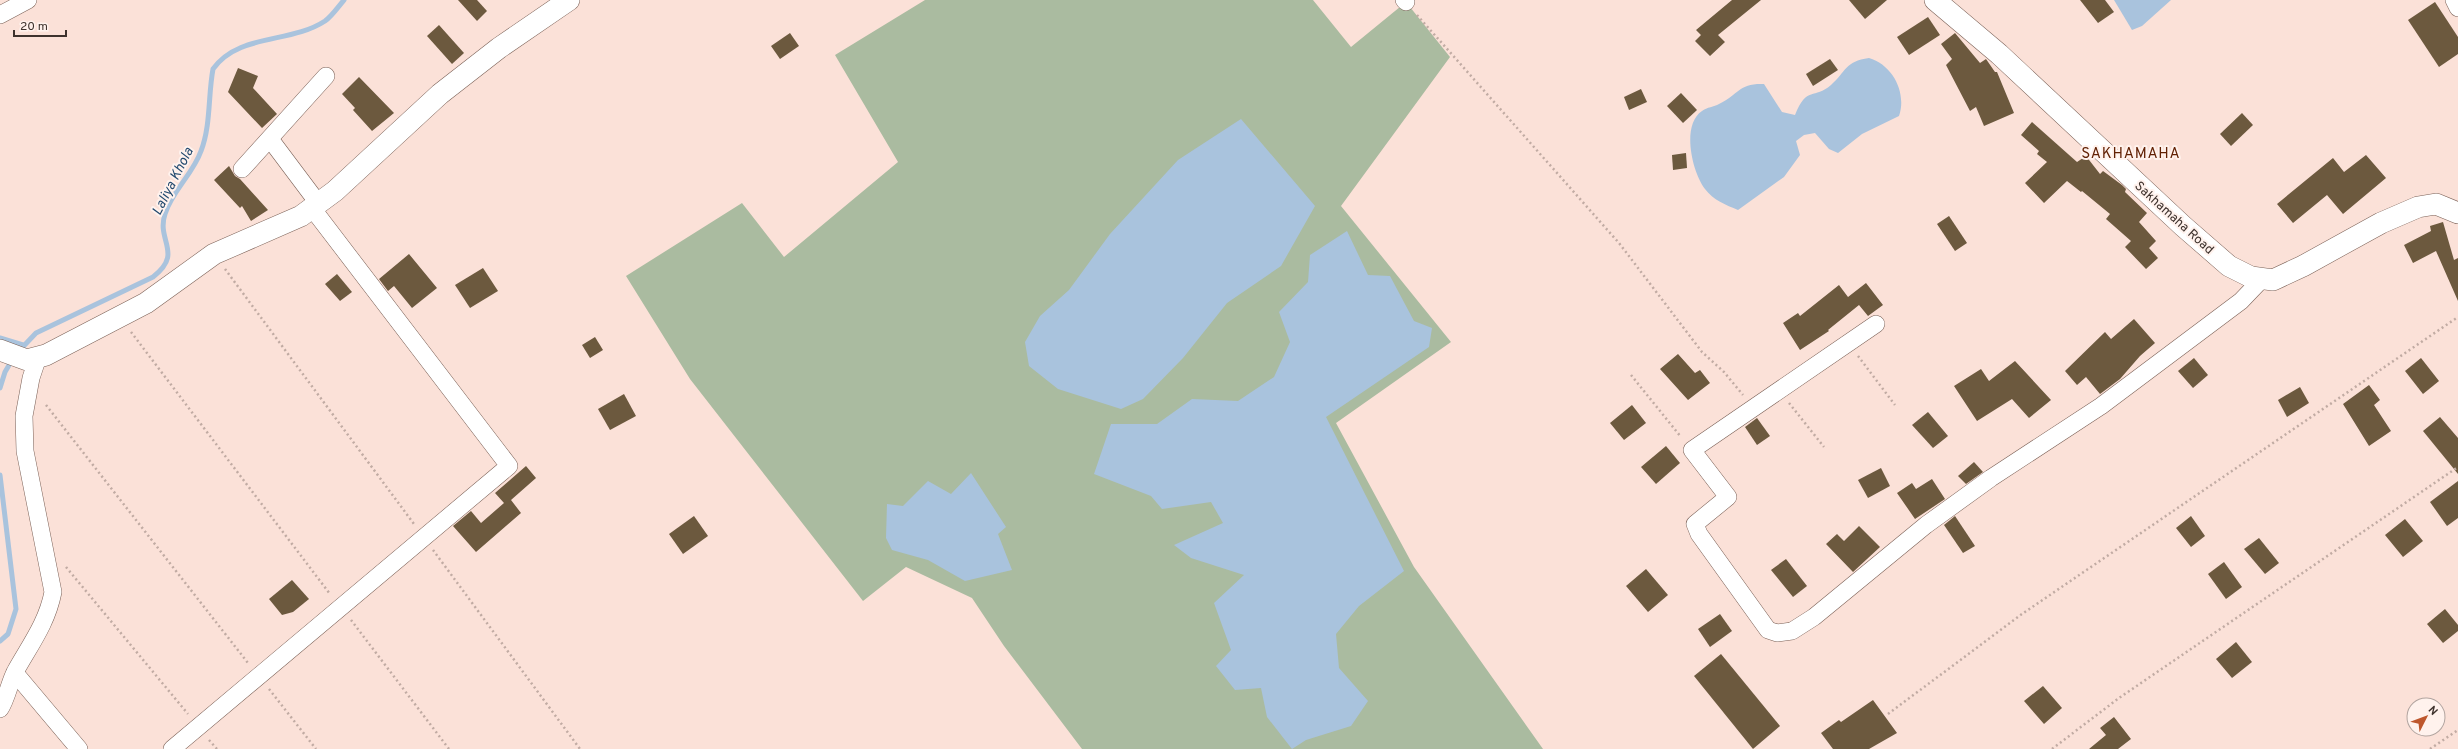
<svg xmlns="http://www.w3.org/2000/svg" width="2458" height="749" font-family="Overpass,sans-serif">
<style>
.green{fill:#aabba0}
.water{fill:#a9c3dd}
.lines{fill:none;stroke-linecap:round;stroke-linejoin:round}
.stream{stroke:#a9c3dd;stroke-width:5}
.building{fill:#6c593e}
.minor-casing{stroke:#7b6157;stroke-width:18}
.tertiary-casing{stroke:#7b6157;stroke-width:22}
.path{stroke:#c1aba3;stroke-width:2.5;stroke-dasharray:2 3;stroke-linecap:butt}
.minor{stroke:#fff;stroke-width:17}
.tertiary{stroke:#fff;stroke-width:21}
.labels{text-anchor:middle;stroke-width:4;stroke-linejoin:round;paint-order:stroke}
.street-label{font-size:13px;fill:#3e322d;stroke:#fff2ed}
.water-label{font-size:14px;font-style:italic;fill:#22496e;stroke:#fff2ed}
.quarter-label{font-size:15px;letter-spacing:1px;fill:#612104;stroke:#fff2ed}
</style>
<rect width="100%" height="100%" fill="#fbe1d8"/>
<polygon class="green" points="925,0 1313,0 1351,47 1406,2 1450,57 1341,206 1451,342 1336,423 1414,567 1543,749 1082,749 1004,646 972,598 906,567 863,601 690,379 626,276 742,203 784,257 898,162 835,55"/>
<g class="water">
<polygon points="2114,0 2171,0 2142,26 2132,30"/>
<path d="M 1869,58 C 1893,65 1907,93 1899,116 L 1862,134 L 1838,153 L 1829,149 L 1815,133 L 1804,135 L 1796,141 L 1800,155 L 1784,177 L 1738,210 C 1726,205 1713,200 1705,189 C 1692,172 1681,125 1702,111 C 1707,107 1714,107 1719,104 C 1739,94 1739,83 1764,84 L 1782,112 L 1795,115 C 1807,85 1814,100 1831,85 C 1846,72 1845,61 1869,58 Z"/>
<polygon points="1241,119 1315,206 1281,266 1227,303 1183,358 1143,399 1121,409 1058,389 1029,366 1025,342 1040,316 1069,290 1110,234 1178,160"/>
<polygon points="1347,231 1368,275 1390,276 1414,321 1432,328 1429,347 1326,417 1404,571 1359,606 1336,634 1339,668 1368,701 1351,726 1306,740 1292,749 1267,717 1261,688 1235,690 1216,666 1231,650 1214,603 1244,575 1191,558 1174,545 1223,523 1211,502 1162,509 1151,496 1094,474 1111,424 1157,424 1192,399 1238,401 1274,377 1290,342 1279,312 1308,282 1310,255"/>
<polygon points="971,473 1006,527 998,534 1012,570 965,581 928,560 892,550 886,538 887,504 903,506 928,481 951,494"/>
</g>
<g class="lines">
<g class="stream">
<polyline points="0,338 23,345"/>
<path d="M 18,352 L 36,333 L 153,277 C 184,253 156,241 165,214 C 172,191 193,174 201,151 C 211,125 208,95 213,69 C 239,33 290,44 325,21 C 332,16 338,7 344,0"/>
<polyline points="0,388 5,372 12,360"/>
<polyline points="0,475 16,609 8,634 0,641"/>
</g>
</g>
<g class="building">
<polygon points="458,0 477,0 487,11 477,21"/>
<polygon points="1732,0 1761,0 1718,35 1725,42 1710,56 1695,41 1701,35 1696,30"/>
<polygon points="1849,0 1887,0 1865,19"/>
<polygon points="2080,0 2105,0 2114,12 2098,23"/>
<polygon points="2435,2 2458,37 2458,54 2439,67 2408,20"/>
<polygon points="1928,17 1940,35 1909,55 1897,37"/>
<polygon points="439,25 464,53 452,64 427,36"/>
<polygon points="790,33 799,46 780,59 771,46"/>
<polygon points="1955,33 1980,63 1986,59 1995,72 1997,72 2014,113 1984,126 1976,107 1970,111 1946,65 1952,59 1941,44"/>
<polygon points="1830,59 1838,70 1813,86 1806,74"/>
<polygon points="238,68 258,76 253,88 277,114 262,128 228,92"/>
<polygon points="359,77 394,113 372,131 353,110 355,108 342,94"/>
<polygon points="1641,89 1647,102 1629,110 1624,97"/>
<polygon points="1681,93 1697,110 1683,123 1667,106"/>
<polygon points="2242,113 2253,125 2231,146 2220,134"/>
<polygon points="2032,122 2077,162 2086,156 2100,174 2103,171 2122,185 2126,189 2125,192 2147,213 2139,222 2156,241 2149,248 2158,258 2146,269 2125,247 2131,241 2106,219 2110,214 2082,191 2081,192 2067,181 2044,203 2025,183 2047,162 2037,154 2039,151 2021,135"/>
<polygon points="1686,153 1687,168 1673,170 1672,155"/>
<polygon points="2366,155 2386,178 2343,214 2327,195 2293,223 2277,204 2333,158 2344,172"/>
<polygon points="229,166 235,176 240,179 268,210 251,221 242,206 240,208 214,180"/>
<polygon points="1949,216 1967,243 1955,251 1937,224"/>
<polygon points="2443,222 2454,260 2458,258 2458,301 2436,251 2413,263 2404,245 2431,231 2430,226"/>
<polygon points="409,254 437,288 412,308 394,286 388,291 379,279"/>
<polygon points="483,268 498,291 470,308 455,285"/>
<polygon points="337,274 352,292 340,301 325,284"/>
<polygon points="1866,283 1883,305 1868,316 1859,305 1828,330 1829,331 1800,350 1783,323 1798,313 1800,316 1839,285 1848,297"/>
<polygon points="2134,319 2155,343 2140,356 2120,379 2100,394 2086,377 2077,385 2065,371 2105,332 2111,339"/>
<polygon points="595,337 603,350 590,358 582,345"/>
<polygon points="1678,354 1695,373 1700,370 1710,383 1688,400 1660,369"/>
<polygon points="2194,358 2208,375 2193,388 2178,371"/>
<polygon points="2421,358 2439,381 2423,394 2405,371"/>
<polygon points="2015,361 2051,400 2029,418 2012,399 1977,421 1954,386 1981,369 1989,381"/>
<polygon points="2369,385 2380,400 2374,405 2391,431 2369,446 2343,404"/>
<polygon points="2300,387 2309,403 2287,417 2278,400"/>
<polygon points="624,394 636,416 610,430 598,409"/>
<polygon points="1632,405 1646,423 1624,440 1610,423"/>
<polygon points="1928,412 1948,436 1933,448 1912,425"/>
<polygon points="2440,417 2458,438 2458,474 2423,431"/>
<polygon points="1757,418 1770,436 1757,445 1745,427"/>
<polygon points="1666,446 1680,463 1656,484 1641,467"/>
<polygon points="1974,462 1983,472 1966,484 1958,476"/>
<polygon points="526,466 536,478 511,500 521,513 476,552 453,526 471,511 481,523 504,503 495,493"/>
<polygon points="1881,468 1890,486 1868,498 1858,480"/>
<polygon points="1932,479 1945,499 1915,519 1897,493 1912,483 1916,489"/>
<polygon points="2458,481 2458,518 2447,526 2430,502"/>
<polygon points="694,516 708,536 683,554 669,534"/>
<polygon points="1955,516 1975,546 1963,553 1944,525"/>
<polygon points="2191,516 2205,536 2191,547 2176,528"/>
<polygon points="2405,519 2423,541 2403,557 2385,535"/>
<polygon points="1859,526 1880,547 1853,572 1826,544 1837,534 1844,541"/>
<polygon points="2259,538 2279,563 2265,574 2244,549"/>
<polygon points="1786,559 1807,586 1793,597 1771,570"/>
<polygon points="2224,562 2242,587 2226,599 2208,574"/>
<polygon points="1646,569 1668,595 1648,612 1626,586"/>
<polygon points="292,580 309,599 293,612 282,615 269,599"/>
<polygon points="2445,609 2458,625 2458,631 2443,643 2427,624"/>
<polygon points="1720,614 1732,631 1710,647 1698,629"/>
<polygon points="2236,642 2252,662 2232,678 2216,659"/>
<polygon points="1721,654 1780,726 1753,749 1694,676"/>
<polygon points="2043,686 2062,708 2044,724 2024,701"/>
<polygon points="1873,700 1897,733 1869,749 1833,749 1821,733 1839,720 1841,722"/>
<polygon points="2114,717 2131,739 2118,749 2089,749 2106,735 2100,728"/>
</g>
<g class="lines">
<defs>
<g id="minor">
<polyline points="1404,0 1406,2"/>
<polyline points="2454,0 2458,8"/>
<polyline points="0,15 28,0"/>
<polyline points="270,139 318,203"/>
<polyline points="242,169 326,76"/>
<polyline points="1876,324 1692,450 1728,497 1695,524 1699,534 1768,630 1777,633 1792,631 1814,617 1926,525 1991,478 2101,406 2241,301 2262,279"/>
<polyline points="15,673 79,749"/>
<path d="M 0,709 C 7,698 9,684 15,672 C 30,645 47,623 53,592 L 25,451 L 24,416 L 31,378 L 38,357"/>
<polyline points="172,749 509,466 312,208"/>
</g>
<g id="tertiary">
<polyline points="1935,0 1999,54 2183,226 2229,266 2251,277 2273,280 2303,266 2381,223 2418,207 2436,204 2458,213"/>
<polyline points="0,350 27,360 46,355 146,303 214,254 301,216 335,191 440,94 499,48 569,0"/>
</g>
</defs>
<use href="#minor" class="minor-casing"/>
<use href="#tertiary" class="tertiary-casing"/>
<g class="path">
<polyline points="1417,15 1619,243 1702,352 1724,372 1743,395"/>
<polyline points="225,269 414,524"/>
<polyline points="131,332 330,594"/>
<polyline points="1858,356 1895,405"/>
<polyline points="1631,375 1681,437"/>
<polyline points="1789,403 1824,447"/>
<polyline points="46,405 248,663"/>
<polyline points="433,550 580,749"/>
<polyline points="66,567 188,714"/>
<polyline points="351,620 449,749"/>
<polyline points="269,689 316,749"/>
<polyline points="1888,714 2022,614 2458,317"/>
<polyline points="209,740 217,749"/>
<polyline points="2052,749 2119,698 2458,467"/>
<polyline points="2430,749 2458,730"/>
</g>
<use href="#minor" class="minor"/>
<use href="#tertiary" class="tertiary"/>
</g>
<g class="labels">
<g class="street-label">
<text transform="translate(2175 217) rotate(42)" y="5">Sakhamaha Road</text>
</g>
<g class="water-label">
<text transform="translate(172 181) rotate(-63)" y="5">Laliya Khola</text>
</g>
<g class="quarter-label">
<text x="2131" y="158">SAKHAMAHA</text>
</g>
</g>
<g transform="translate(2426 717) rotate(48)"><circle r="19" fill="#fff2ed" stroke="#b2a5a0"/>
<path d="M0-3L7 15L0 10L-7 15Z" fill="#be572d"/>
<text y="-6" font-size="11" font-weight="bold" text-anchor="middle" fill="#3e322d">N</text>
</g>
<path d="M14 30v6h52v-6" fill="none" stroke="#3e322d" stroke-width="2"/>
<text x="20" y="30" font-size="12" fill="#3e322d" stroke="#fff2ed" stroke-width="3" paint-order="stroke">20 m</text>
</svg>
